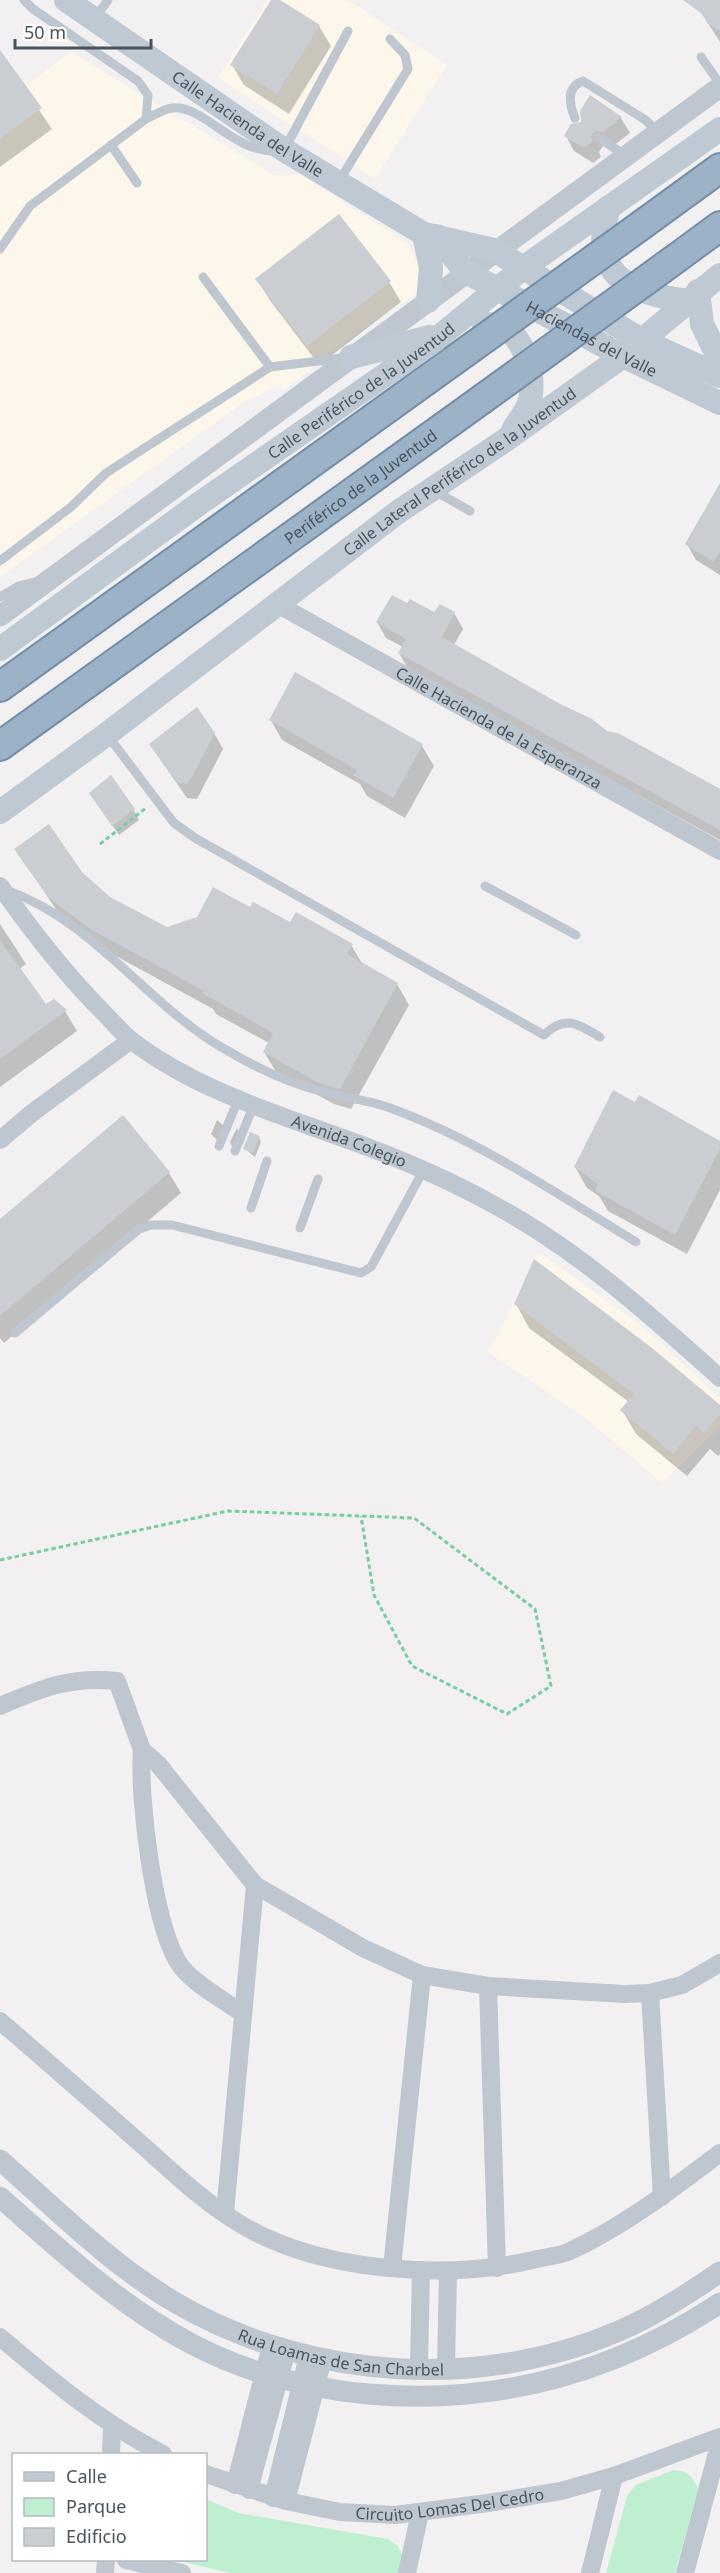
<svg xmlns="http://www.w3.org/2000/svg" width="720" height="2573" font-family="'Noto Sans',sans-serif">
<style>
.commercial{fill:#fcf7ea}
.green{fill:#bfefd1}
.shadow{fill:#0003}
.building{fill:#cacdd2}
.lines{fill:none;stroke-linecap:round;stroke-linejoin:round}
.trunk-casing{stroke:#748eaa;stroke-width:32}
.path{stroke:#78cda2;stroke-width:3;stroke-dasharray:4.5 3;stroke-linecap:butt}
.service{stroke:#bec7cf;stroke-width:9}
.minor{stroke:#bec7cf;stroke-width:18}
.tertiary{stroke:#bec7cf;stroke-width:21}
.secondary{stroke:#bec9d3;stroke-width:24}
.trunk{stroke:#9cb2c6;stroke-width:28}
.trunk-bridge-casing{stroke:#748eaa;stroke-width:32;stroke-linecap:butt}
.trunk-bridge{stroke:#9cb2c6;stroke-width:28}
.labels{text-anchor:middle;stroke-width:4.5;stroke-linejoin:round;paint-order:stroke}
.street-label{font-size:16px;fill:#48545d;stroke:#fff}
</style>
<rect width="100%" height="100%" fill="#f2f0f0"/>
<g class="commercial">
<polygon points="267,0 348,0 447,65 375,179 218,78"/>
<polygon points="0,50 26,86 71,52 274,175 299,174 408,243 422,273 419,292 361,330 285,389 275,387 244,402 0,577"/>
<polygon points="539,1252 639,1324 720,1398 720,1427 662,1483 587,1419 488,1352"/>
</g>
<g class="green">
<path d="M 673,2470 C 687,2471 693,2476 698,2489 L 675,2573 L 606,2573 L 627,2496 L 636,2485 Z"/>
<polygon points="206,2499 238,2513 388,2539 398,2546 403,2557 399,2573 230,2573 175,2560 206,2560"/>
</g>
<g class="shadow">
<polygon points="273,0 278,0 319,26 331,46 289,114 244,85 232,65"/>
<polygon points="693,0 720,0 720,42"/>
<polygon points="0,53 52,129 0,167"/>
<polygon points="590,97 621,118 630,133 612,147 603,146 599,152 601,157 593,163 574,151 566,136 582,123"/>
<polygon points="257,279 389,282 401,302 319,365 269,299"/>
<polygon points="720,487 720,575 696,560 687,544"/>
<polygon points="407,605 434,614 454,613 463,629 454,645 607,732 618,734 720,789 720,840 408,669 399,653 403,647 386,638 377,622"/>
<polygon points="271,720 422,746 434,766 405,818 367,796 360,784 282,740"/>
<polygon points="214,733 223,749 197,799 187,798 160,759"/>
<polygon points="97,803 134,810 139,820 119,835"/>
<polygon points="16,849 81,873 109,898 166,928 251,910 351,945 363,965 397,984 409,1005 351,1109 334,1104 276,1072 264,1052 269,1043 216,1014 213,1009 105,950 61,917"/>
<polygon points="0,924 26,964 19,969 46,1006 54,1001 65,1011 77,1031 0,1087"/>
<polygon points="122,1117 169,1173 181,1193 4,1343 0,1338 0,1221"/>
<polygon points="217,1120 224,1126 218,1141 211,1134"/>
<polygon points="237,1128 239,1133 232,1147 230,1142"/>
<polygon points="259,1137 261,1142 255,1157 245,1149"/>
<polygon points="720,1142 720,1190 687,1254 608,1211 599,1196 587,1188 575,1167"/>
<polygon points="516,1304 720,1406 720,1454 718,1456 710,1449 687,1476 636,1434 622,1410 629,1402 529,1328"/>
</g>
<g class="building">
<polygon points="271,0 280,0 320,25 277,94 230,65"/>
<polygon points="683,0 720,0 720,31 707,23 704,15"/>
<polygon points="0,50 42,108 0,138"/>
<polygon points="590,95 622,117 603,132 595,131 591,136 593,141 584,148 564,136 571,124 581,122 580,111"/>
<polygon points="339,214 391,281 307,346 255,279"/>
<polygon points="720,483 720,552 714,562 685,544"/>
<polygon points="392,595 407,603 410,599 434,612 440,604 455,612 442,637 560,704 592,719 607,731 618,733 720,789 720,830 398,653 406,639 376,622"/>
<polygon points="295,672 423,744 393,798 353,775 357,770 269,720"/>
<polygon points="197,707 215,733 188,784 177,783 149,744"/>
<polygon points="111,775 135,809 112,826 89,793"/>
<polygon points="49,824 82,872 110,897 167,927 197,917 213,887 250,907 253,902 290,922 296,912 353,944 347,954 398,983 340,1089 321,1084 263,1052 273,1033 202,993 204,991 92,930 48,897 14,849"/>
<polygon points="0,940 46,1004 54,999 67,1010 0,1059"/>
<polygon points="613,1090 635,1102 639,1095 720,1141 720,1149 675,1235 595,1191 598,1184 574,1167"/>
<polygon points="123,1115 170,1172 0,1316 0,1219"/>
<polygon points="250,1132 260,1136 253,1153 243,1149"/>
<polygon points="534,1259 652,1348 720,1405 720,1414 704,1433 696,1426 673,1454 620,1410 634,1394 514,1304"/>
</g>
<g class="lines">
<defs>
<g id="trunk">
<polyline points="643,224 720,168"/>
<polyline points="678,257 720,226"/>
<polyline points="0,687 453,361"/>
<path id="s9" d="M 0,746 L 481,400"/>
</g>
</defs>
<use href="#trunk" class="trunk-casing"/>
<g class="path">
<polyline points="100,844 146,808"/>
<polyline points="0,1560 228,1511 414,1518 535,1609 551,1686 507,1714 412,1666 374,1595 361,1516"/>
</g>
<g class="service">
<path d="M 24,0 L 33,9 L 138,81 L 148,95 L 146,119 C 154,115 164,109 172,108 C 205,104 237,159 284,150 L 348,31"/>
<polyline points="94,19 108,0"/>
<polyline points="701,57 720,84"/>
<path d="M 575,118 C 569,104 566,87 583,81 L 644,119 L 658,131"/>
<polyline points="598,137 626,156"/>
<polyline points="111,145 137,183"/>
<polyline points="339,181 408,69 405,55 390,39"/>
<polyline points="0,249 30,206 146,119"/>
<polyline points="270,367 343,358"/>
<polyline points="433,490 470,511"/>
<polyline points="0,561 71,507 106,473 270,367 203,277"/>
<polyline points="0,597 19,586 36,582"/>
<path d="M 108,736 L 174,823 L 195,838 L 544,1035 C 565,1014 578,1024 600,1037"/>
<polyline points="485,886 576,935"/>
<path d="M 6,890 C 94,920 148,1007 228,1051 C 257,1068 291,1084 324,1092 C 346,1098 368,1100 390,1108 C 478,1140 556,1193 636,1242"/>
<polyline points="219,1146 238,1100"/>
<polyline points="235,1151 253,1107"/>
<polyline points="251,1208 267,1161"/>
<polyline points="300,1228 318,1179"/>
<polyline points="15,1333 139,1229 151,1225 172,1225 361,1273 371,1267 423,1171"/>
</g>
<g class="minor">
<path id="s1" d="M 277,604 L 720,851"/>
<path id="s2" d="M 0,886 C 31,930 64,973 103,1012 C 112,1021 121,1032 132,1041 C 194,1088 268,1111 340,1137 C 394,1156 448,1179 498,1207 C 579,1251 651,1316 720,1378"/>
<polyline points="0,1140 32,1113 131,1040"/>
<path d="M 0,1706 C 42,1688 71,1676 117,1681 L 142,1750 L 158,1764 L 255,1885 L 363,1948 L 422,1975 L 488,1986 L 625,1994 L 650,1993 L 682,1985 L 720,1963"/>
<path d="M 142,1750 C 138,1794 154,1938 184,1970 C 199,1987 224,2000 243,2014"/>
<polyline points="488,1986 497,2268"/>
<polyline points="650,1993 662,2197"/>
<path d="M 0,2021 C 45,2060 89,2098 133,2137 C 168,2167 202,2202 242,2225 C 322,2272 445,2280 533,2260 C 544,2257 558,2256 568,2252 C 623,2227 672,2189 720,2153"/>
<polyline points="225,2213 255,1885"/>
<polyline points="392,2268 422,1975"/>
<path d="M 0,2337 C 52,2381 102,2423 163,2454"/>
<polyline points="419,2368 421,2270"/>
<polyline points="446,2368 448,2272"/>
<polyline points="111,2454 112,2426"/>
<path id="s3" d="M 206,2474 L 286,2501 L 340,2512 L 395,2515 L 488,2503 L 561,2491 L 614,2476 L 720,2437"/>
<polyline points="235,2485 271,2346"/>
<polyline points="249,2490 287,2350"/>
<polyline points="273,2498 308,2356"/>
<polyline points="286,2501 323,2359"/>
<polyline points="126,2560 182,2573"/>
<polyline points="105,2573 106,2560"/>
<polyline points="407,2573 420,2513"/>
<polyline points="590,2573 614,2476"/>
<polyline points="685,2573 720,2442"/>
</g>
<g class="tertiary">
<polyline points="0,616 720,87"/>
<path id="s4" d="M 0,2160 C 56,2209 111,2265 176,2303 C 312,2382 487,2392 630,2326 C 662,2311 691,2292 720,2272"/>
<path d="M 0,2197 C 60,2250 119,2305 190,2343 C 246,2373 305,2388 368,2394 C 496,2405 613,2374 720,2303"/>
</g>
<g class="secondary">
<path id="s5" d="M 66,0 L 284,150 L 424,234 L 494,250 L 643,341 L 720,376"/>
<path d="M 609,207 C 587,275 630,294 689,301"/>
<polyline points="424,234 431,268 428,301"/>
<path id="s6" d="M 436,236 L 466,272 L 623,356 L 720,403"/>
<polyline points="698,291 702,324 720,361"/>
<path d="M 484,324 C 489,324 497,324 502,326 C 526,338 538,383 528,406 C 524,414 518,422 513,430"/>
<polyline points="351,357 430,337"/>
<path id="s7" d="M 0,649 L 200,503 L 434,341 L 523,268 L 720,129"/>
<path id="s8" d="M 0,812 L 107,734 L 398,512 L 507,439 L 623,356 L 720,275"/>
</g>
<use href="#trunk" class="trunk"/>
<defs>
<g id="trunk-bridge">
<polyline points="453,361 643,224"/>
<polyline points="481,400 678,257"/>
</g>
</defs>
<use href="#trunk-bridge" class="trunk-bridge-casing"/>
<use href="#trunk-bridge" class="trunk-bridge"/>
</g>
<g class="labels">
<g class="street-label">
<text dy="6" stroke="none"><textPath href="#s5" startOffset="220">Calle Hacienda del Valle</textPath></text>
<text dy="6" stroke="none"><textPath href="#s6" startOffset="189">Haciendas del Valle</textPath></text>
<text dy="6" stroke="none"><textPath href="#s7" startOffset="444">Calle Periférico de la Juventud</textPath></text>
<text dy="6" stroke="none"><textPath href="#s8" startOffset="572">Calle Lateral Periférico de la Juventud</textPath></text>
<text dy="6" stroke="none"><textPath href="#s9" startOffset="444">Periférico de la Juventud</textPath></text>
<text dy="6" stroke="none"><textPath href="#s1" startOffset="254">Calle Hacienda de la Esperanza</textPath></text>
<text dy="6" stroke="none"><textPath href="#s2" startOffset="444">Avenida Colegio</textPath></text>
<text dy="6" stroke="none"><textPath href="#s4" startOffset="402">Rua Loamas de San Charbel</textPath></text>
<text dy="6" stroke="none"><textPath href="#s3" startOffset="250">Circuito Lomas Del Cedro</textPath></text>
</g>
</g>
<rect x="12" y="2453" width="195" height="108" fill="#ffffff" stroke="#b6bbbe" stroke-width="1.5"/>
<rect x="24" y="2472" width="30" height="9" fill="#bec9d3" stroke="#b6bbbe" stroke-width="1.5"/>
<text x="66" y="2483" font-size="18" fill="#48545d">Calle</text>
<rect x="24" y="2498" width="30" height="18" fill="#bfefd1" stroke="#b6bbbe" stroke-width="1.5"/>
<text x="66" y="2513" font-size="18" fill="#48545d">Parque</text>
<rect x="24" y="2528" width="30" height="18" fill="#cacdd2" stroke="#b6bbbe" stroke-width="1.5"/>
<text x="66" y="2543" font-size="18" fill="#48545d">Edificio</text>
<path d="M15 39v9h136v-9" fill="none" stroke="#48545d" stroke-width="3"/>
<text x="24" y="39" font-size="18" fill="#48545d" stroke="#ffffff" stroke-width="4.5" paint-order="stroke">50 m</text>
</svg>
